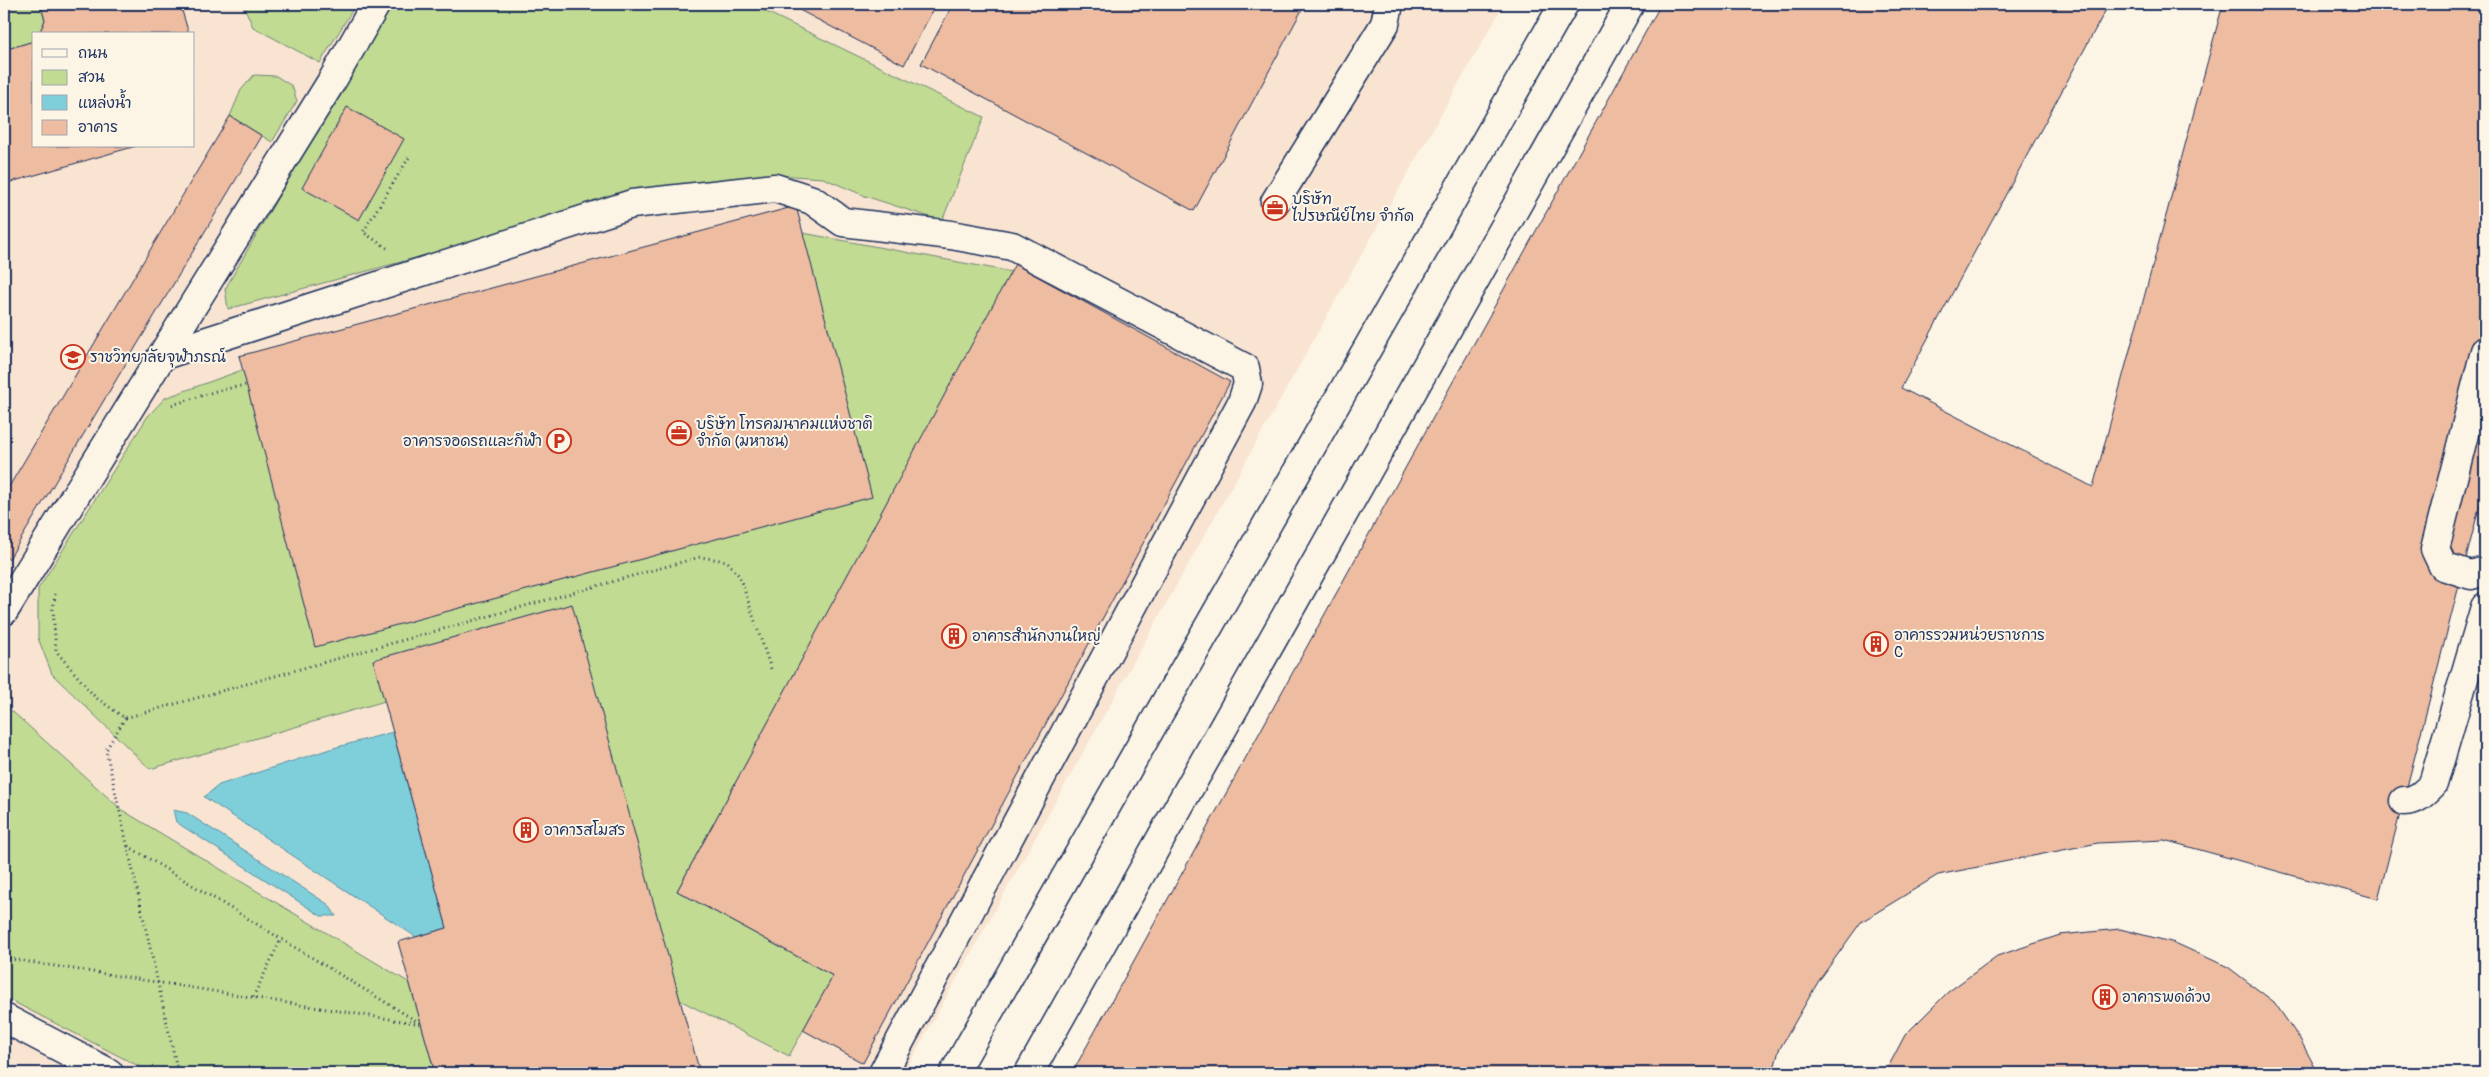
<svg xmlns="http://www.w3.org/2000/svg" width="2489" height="1077" font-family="Pangolin,'Playpen Sans Thai',sans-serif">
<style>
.built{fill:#f8e4d0;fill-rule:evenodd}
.green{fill:#c1db92;stroke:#6e8578}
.water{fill:#7fcfda;stroke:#578fa8}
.building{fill:#eebca0;stroke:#1b2f5e}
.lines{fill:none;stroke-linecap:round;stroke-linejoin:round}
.minor-casing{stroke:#1b2f5e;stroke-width:31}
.path{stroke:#1b2f5e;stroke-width:3;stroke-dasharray:1 4;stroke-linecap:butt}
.minor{stroke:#fcf5e5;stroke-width:28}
.labels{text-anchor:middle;stroke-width:4;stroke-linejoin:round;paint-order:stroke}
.poi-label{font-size:15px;fill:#1b2f5e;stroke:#fcf5e5;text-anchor:start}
</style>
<rect width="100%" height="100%" fill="#fcf5e5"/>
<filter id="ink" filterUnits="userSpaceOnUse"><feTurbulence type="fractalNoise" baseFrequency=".02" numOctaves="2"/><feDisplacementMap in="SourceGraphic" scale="10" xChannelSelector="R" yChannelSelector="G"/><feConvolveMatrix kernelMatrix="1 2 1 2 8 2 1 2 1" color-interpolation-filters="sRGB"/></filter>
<g filter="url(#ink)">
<path class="built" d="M 4,4 L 1504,4 L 1337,298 L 904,1073 L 4,1073 ZM 34,34 L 194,34 L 194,146 L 34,146 Z"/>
<g class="green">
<polygon points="4,4 40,4 45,20 39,34 34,34 34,41 4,50"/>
<polygon points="243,4 356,4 320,63 253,27"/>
<polygon points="389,4 750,4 984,117 942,221 865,196 823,178 777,175 577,214 228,309 225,289"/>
<polygon points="254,75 276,76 292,86 297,101 272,142 230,116 241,90"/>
<polygon points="803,233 1012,272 677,891 833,976 789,1056 619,969 385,701 150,769 52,674 38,638 38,589 148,416 165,398 242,370"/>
<polygon points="4,704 122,810 410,983 435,1073 152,1073 4,997"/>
</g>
<g class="water">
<polygon points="393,732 447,928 416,937 204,797 219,785 330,749"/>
<polygon points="173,810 187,813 329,905 336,916 321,916 176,822"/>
</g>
<g class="building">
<polygon points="40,4 180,4 189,34 39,34 45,20"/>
<polygon points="788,4 936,4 904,65"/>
<polygon points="953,4 1305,4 1194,211 921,64"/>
<polygon points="1661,4 2109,4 1901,388 2093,487 2223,4 2485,4 2485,485 2378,899 2164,840 2098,843 1938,875 1861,922 1818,982 1779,1050 1773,1073 1072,1073"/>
<polygon points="34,41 34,146 136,146 4,184 4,50"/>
<polygon points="347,107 404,139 359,220 302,188"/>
<polygon points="230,116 262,136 9,559 4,556 4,495"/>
<polygon points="796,206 872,497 315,647 239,356"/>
<polygon points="1015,264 1230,382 863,1063 803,1030 833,976 677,891"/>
<polygon points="572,604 700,1073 435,1073 398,942 447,928 373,660"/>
<polygon points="2120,929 2175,943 2228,967 2274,1002 2300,1039 2318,1073 1885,1073 1905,1035 1948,992 1997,956 2060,935"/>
</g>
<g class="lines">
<defs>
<g id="minor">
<polyline points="1275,202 1385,24 1389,4"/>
<polyline points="2485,351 2435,549 2443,566 2471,575 2485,571"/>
<polyline points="164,355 632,204 775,188 812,200 843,222 951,235 1012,246 1245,368 1248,384 1242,402 883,1073"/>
<polyline points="4,611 333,79 376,4"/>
<path d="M 2404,801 C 2417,801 2424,793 2433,784 L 2485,607"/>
<polyline points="4,1018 109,1073"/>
<polyline points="954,1073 1564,4"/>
<polyline points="1029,1073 1630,4"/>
</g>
</defs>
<use href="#minor" class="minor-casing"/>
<g class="path">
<polyline points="387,248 363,232 410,156"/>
<polyline points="172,405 216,391 246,385"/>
<polyline points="55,594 53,609 56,651 95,697 125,718 700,557 727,561 740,577 772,672"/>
<polyline points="125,718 106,750 178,1073"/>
<polyline points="128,846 418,1022"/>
<polyline points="4,958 421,1024"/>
<polyline points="4,965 5,958"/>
<polyline points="253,997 281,939"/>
</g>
<use href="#minor" class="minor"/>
</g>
</g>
<defs>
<symbol id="office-ring" viewBox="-11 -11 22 22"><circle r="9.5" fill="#fcf5e5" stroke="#c8321e" stroke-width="1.5"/><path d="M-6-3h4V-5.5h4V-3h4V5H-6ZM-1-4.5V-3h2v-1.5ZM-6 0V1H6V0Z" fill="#c8321e"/></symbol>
<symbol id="university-ring" viewBox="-11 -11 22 22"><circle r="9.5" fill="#fcf5e5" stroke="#c8321e" stroke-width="1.5"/><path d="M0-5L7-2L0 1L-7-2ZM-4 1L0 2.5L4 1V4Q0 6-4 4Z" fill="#c8321e"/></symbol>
<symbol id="parking-ring" viewBox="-11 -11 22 22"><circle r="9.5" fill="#fcf5e5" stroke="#c8321e" stroke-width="1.5"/><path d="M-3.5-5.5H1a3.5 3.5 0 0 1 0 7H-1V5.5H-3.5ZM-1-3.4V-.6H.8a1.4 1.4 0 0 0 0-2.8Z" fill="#c8321e"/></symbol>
<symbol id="building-ring" viewBox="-11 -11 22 22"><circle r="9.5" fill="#fcf5e5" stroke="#c8321e" stroke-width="1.5"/><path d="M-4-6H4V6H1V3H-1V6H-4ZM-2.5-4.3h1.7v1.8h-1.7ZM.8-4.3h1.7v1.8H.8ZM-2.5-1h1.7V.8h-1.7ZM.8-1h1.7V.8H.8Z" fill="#c8321e"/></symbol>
</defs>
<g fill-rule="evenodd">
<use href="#office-ring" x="1261" y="194" width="28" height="28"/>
<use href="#university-ring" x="59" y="343" width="28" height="28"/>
<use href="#office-ring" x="665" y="419" width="28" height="28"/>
<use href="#parking-ring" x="545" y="427" width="28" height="28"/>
<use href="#building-ring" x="940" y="622" width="28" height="28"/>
<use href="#building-ring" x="1862" y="630" width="28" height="28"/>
<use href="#building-ring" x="512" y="816" width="28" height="28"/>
<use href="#building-ring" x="2091" y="983" width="28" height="28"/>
</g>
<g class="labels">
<g class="poi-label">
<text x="1292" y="204">บริษัท<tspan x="1292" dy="17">ไปรษณีย์ไทย จำกัด</tspan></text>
<text x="90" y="362">ราชวิทยาลัยจุฬาภรณ์</text>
<text x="696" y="429">บริษัท โทรคมนาคมแห่งชาติ<tspan x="696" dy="17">จำกัด (มหาชน)</tspan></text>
<text x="542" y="446" text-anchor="end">อาคารจอดรถและกีฬา</text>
<text x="1894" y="640">อาคารรวมหน่วยราชการ<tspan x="1894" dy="17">C</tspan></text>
<text x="972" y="641">อาคารสำนักงานใหญ่</text>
<text x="544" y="835">อาคารสโมสร</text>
<text x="2122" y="1002">อาคารพดด้วง</text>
</g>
</g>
<rect width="2489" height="1077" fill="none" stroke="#fcf5e5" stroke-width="20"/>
<rect x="10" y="10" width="2469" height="1057" fill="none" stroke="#1b2f5e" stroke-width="2" filter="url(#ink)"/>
<rect x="32" y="32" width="162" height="115" fill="#fcf5e5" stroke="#a2a6af"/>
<rect x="42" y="49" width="25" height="8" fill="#fcf5e5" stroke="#a2a6af"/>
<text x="78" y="58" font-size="15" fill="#1b2f5e">ถนน</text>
<rect x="42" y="70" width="25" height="15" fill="#c1db92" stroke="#a2a6af"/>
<text x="78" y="82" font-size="15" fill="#1b2f5e">สวน</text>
<rect x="42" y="95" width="25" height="15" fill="#7fcfda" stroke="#a2a6af"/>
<text x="78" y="108" font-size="15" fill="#1b2f5e">แหล่งน้ำ</text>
<rect x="42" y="120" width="25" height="15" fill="#eebca0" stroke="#a2a6af"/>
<text x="78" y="132" font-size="15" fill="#1b2f5e">อาคาร</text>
</svg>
